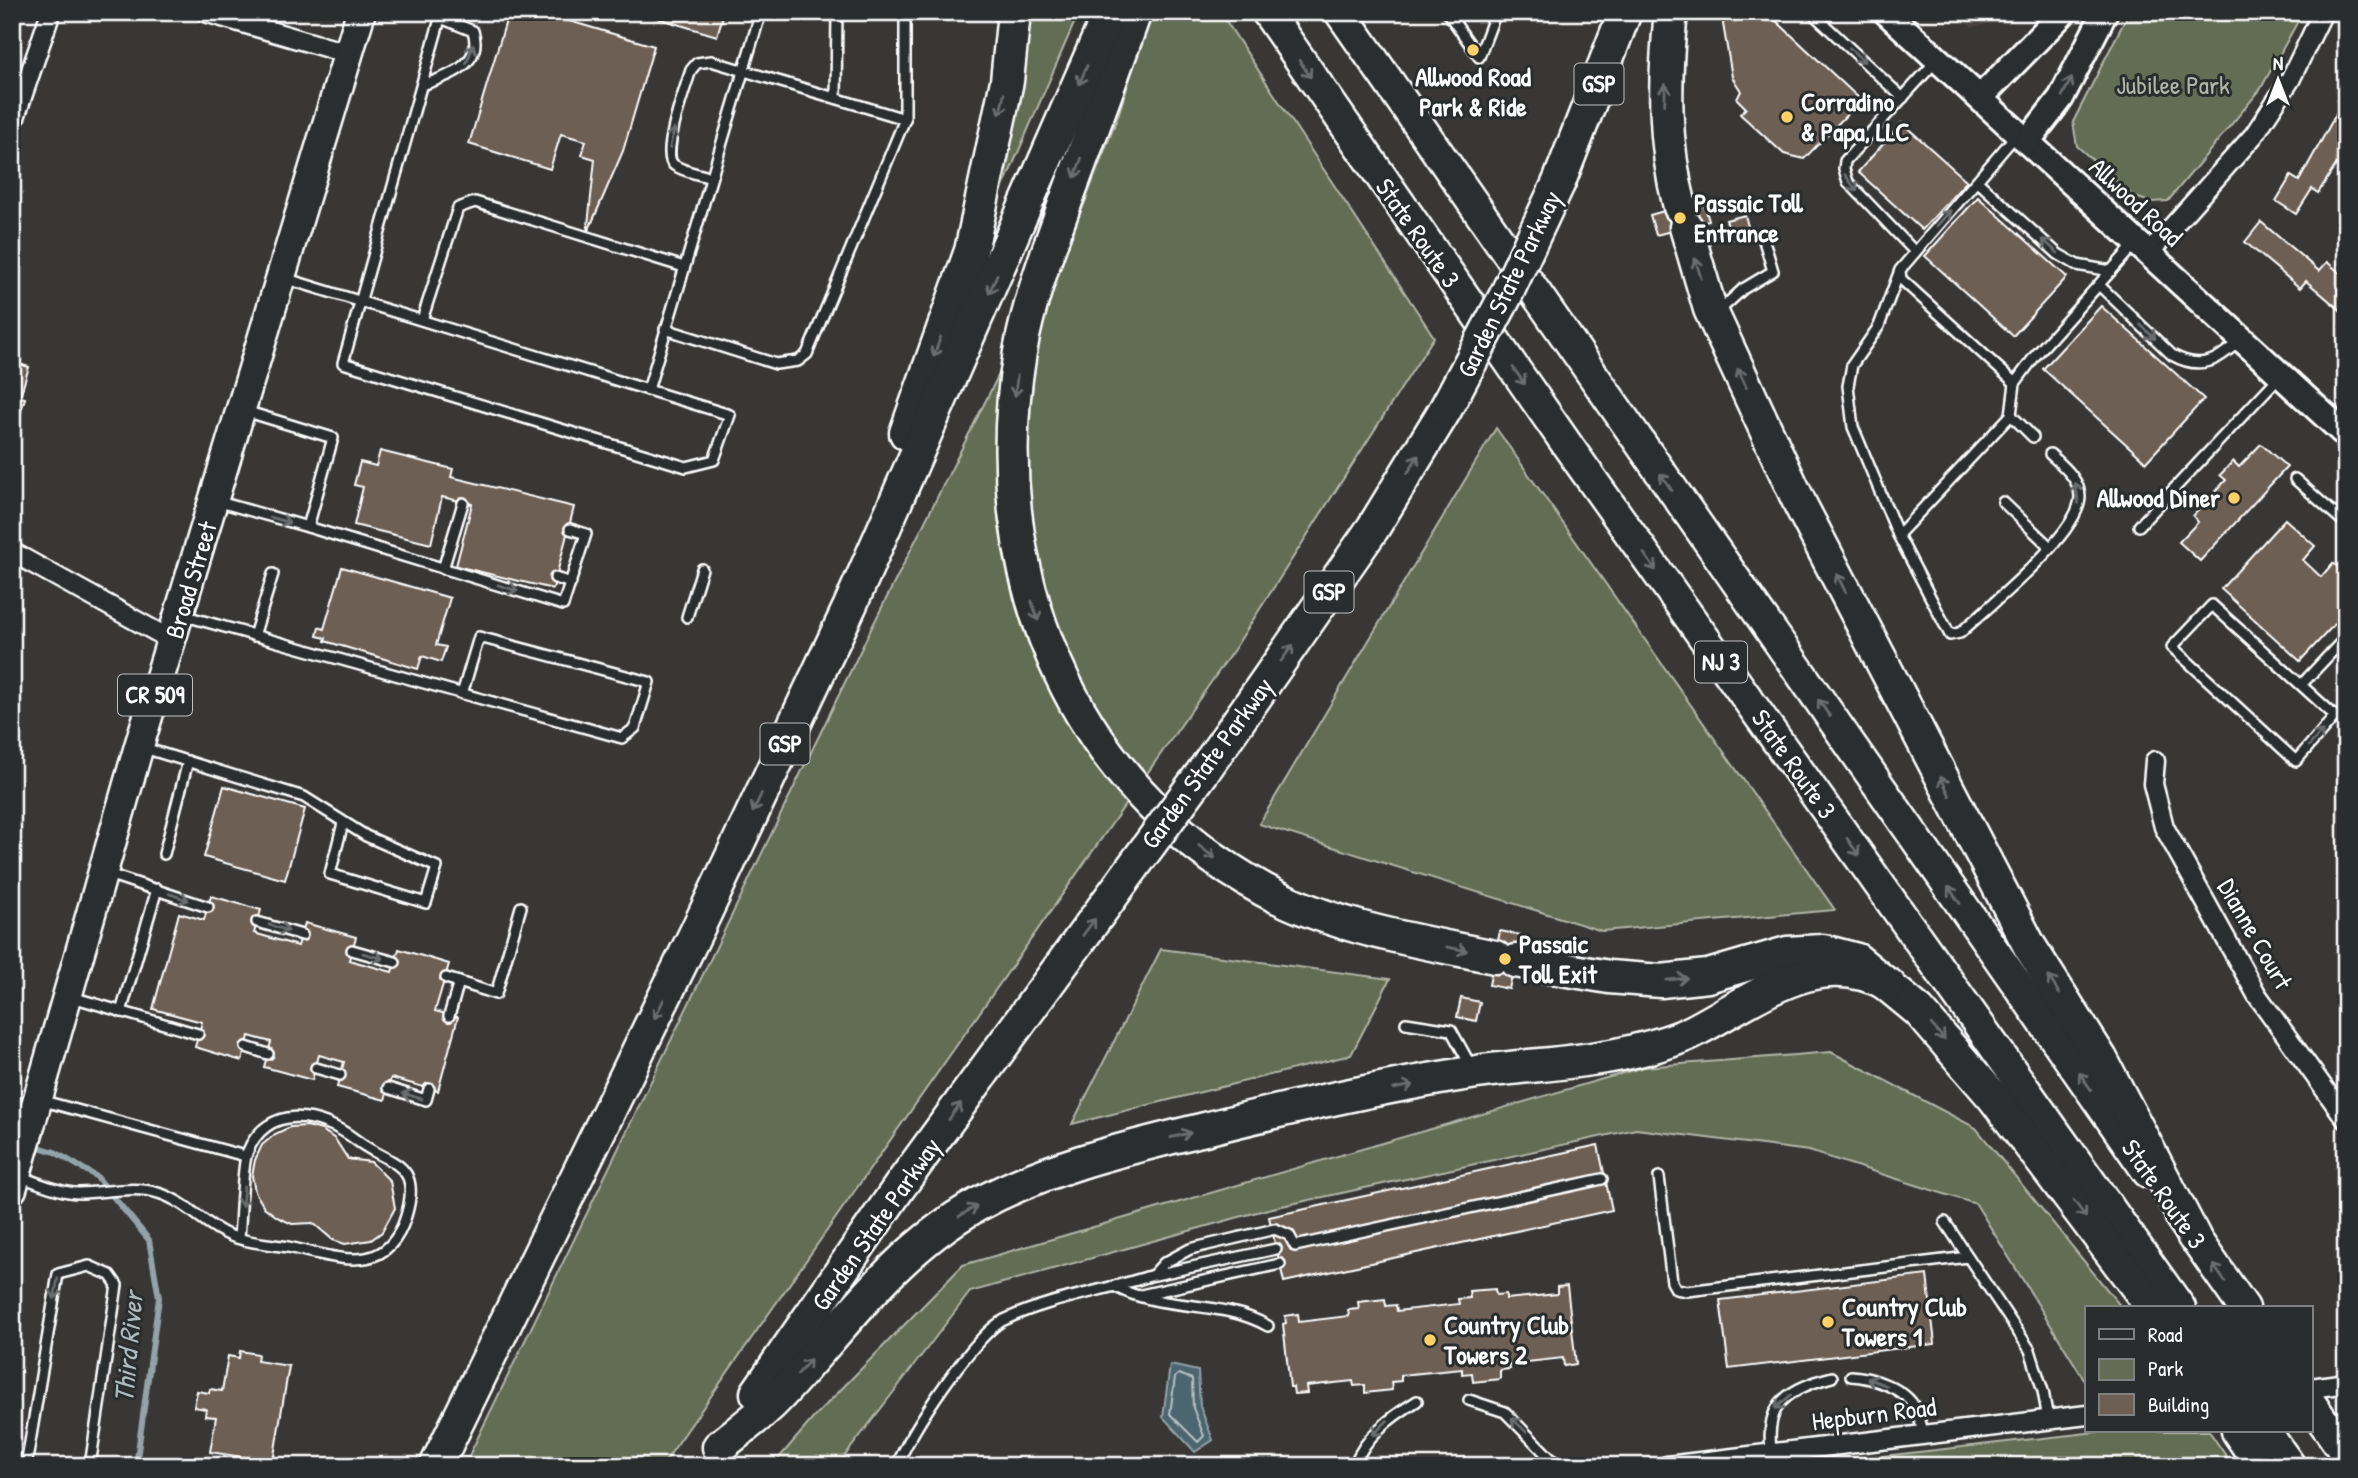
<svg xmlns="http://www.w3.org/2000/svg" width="2358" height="1478" font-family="'Patrick Hand',sans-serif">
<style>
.built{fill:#48433f}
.green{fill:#646d53;stroke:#b2b6a9;stroke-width:2}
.water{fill:#4b666f;stroke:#93a3a9;stroke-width:2}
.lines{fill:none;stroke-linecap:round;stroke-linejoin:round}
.shore{stroke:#b7c2c5;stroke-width:2}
.stream{stroke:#93a3a9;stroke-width:6}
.building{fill:#6e5f54;stroke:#fff;stroke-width:2}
.service-casing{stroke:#fff;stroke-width:14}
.minor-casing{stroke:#fff;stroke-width:23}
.secondary-casing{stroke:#fff;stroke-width:30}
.primary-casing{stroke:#fff;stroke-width:33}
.trunk-casing{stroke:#fff;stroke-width:35}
.motorway-casing{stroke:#fff;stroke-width:37}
.service{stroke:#2a2d2e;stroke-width:9}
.minor{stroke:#2a2d2e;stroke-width:18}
.secondary{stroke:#2a2d2e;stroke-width:24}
.primary{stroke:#2a2d2e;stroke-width:28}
.trunk{stroke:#2a2d2e;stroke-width:30}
.motorway{stroke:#2a2d2e;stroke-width:32}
.motorway-bridge-casing{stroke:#fff;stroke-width:37;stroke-linecap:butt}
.motorway-bridge{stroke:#2a2d2e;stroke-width:32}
.oneway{stroke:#6a6c6d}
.poi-dot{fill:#ffd166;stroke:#2a2d2e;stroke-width:2.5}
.labels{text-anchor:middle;stroke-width:6;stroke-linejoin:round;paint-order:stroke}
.shield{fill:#2a2d2e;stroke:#bfc0c0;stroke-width:2}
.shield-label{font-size:24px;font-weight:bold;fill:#fff}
.poi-label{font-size:26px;font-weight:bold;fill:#fff;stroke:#2a2d2e;text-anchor:start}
.park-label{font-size:26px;fill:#b2b6a9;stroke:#2a2d2e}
.street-label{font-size:26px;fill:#fff;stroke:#2a2d2e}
.water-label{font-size:28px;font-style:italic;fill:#aebabe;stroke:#2a2d2e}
</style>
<rect width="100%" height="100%" fill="#383736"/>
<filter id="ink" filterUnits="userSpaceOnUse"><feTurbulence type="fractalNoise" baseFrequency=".0143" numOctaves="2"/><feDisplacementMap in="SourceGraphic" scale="14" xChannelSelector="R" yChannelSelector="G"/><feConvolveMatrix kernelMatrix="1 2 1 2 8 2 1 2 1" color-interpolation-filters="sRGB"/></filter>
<g filter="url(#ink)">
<polygon class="built" points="1954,12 2017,12 2011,20 1972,27"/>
<g class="green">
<polygon points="1023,12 1079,12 1001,192 1006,134"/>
<polygon points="1151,12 1220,12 1434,337 1235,648 662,1466 464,1466 868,635 1083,207 1118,116"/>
<polygon points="2129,12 2303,12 2260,90 2168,201 2151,202 2134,197 2077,146 2073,122"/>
<polygon points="1496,428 1835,910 1602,931 1259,824"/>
<polygon points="1161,949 1390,979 1351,1055 1072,1124"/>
<polygon points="1831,1052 1976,1128 2122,1308 2087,1308 2087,1384 1976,1204 1809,1151 1636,1129 1268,1209 970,1292 837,1466 772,1466 816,1415 963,1265 1644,1067"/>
<polygon points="2105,1431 2209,1431 2233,1466 1795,1466"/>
</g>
<polygon class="water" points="1170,1365 1198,1371 1200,1406 1213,1440 1195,1452 1163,1417"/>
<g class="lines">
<polygon class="shore" points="1179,1374 1192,1379 1193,1408 1204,1436 1198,1442 1170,1414 1175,1377"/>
<polyline class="stream" points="32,1145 55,1152 97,1177 149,1240 159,1298 136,1466"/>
</g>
<g class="building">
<polygon points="503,12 539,12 654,46 623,151 587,234 595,159 582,155 586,141 561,134 550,169 469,144 508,14"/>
<polygon points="637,12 724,12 717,36"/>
<polygon points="1727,12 1763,12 1772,20 1773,18 1861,100 1804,159 1784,154 1740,114 1746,108 1737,99 1741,91 1732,77 1723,24"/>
<polygon points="2341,105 2346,108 2346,134 2338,146 2345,151 2318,193 2312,189 2296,214 2276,201 2291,176 2299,181"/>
<polygon points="1902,123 1967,181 1922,230 1858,172"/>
<polygon points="1978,197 2067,277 2013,336 1925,256"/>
<polygon points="1703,200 1709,221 1656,235 1650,215"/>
<polygon points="1745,215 1750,234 1732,239 1726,220"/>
<polygon points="2261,222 2319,271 2327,262 2346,278 2346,315 2306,281 2300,288 2245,242"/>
<polygon points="2101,306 2204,399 2146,462 2043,369"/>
<polygon points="12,362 29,367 20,397 25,398 17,424 12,422"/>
<polygon points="2261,444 2287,467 2200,561 2179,542 2198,522 2193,516 2226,480 2220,475 2233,461 2239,467"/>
<polygon points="380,451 453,469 451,477 574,507 553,589 456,566 472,504 442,497 431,544 354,525 363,487 354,485 360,462 376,466"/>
<polygon points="2285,519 2315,546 2303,560 2321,577 2333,563 2346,574 2346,612 2300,661 2221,589"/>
<polygon points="342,567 450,598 436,645 446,647 441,662 422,656 418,669 325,641 326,638 317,636 319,627 324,629"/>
<polygon points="224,786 305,809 285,880 204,857"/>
<polygon points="211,896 261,910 254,933 298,946 305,923 356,937 349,960 392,972 399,949 449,964 435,1011 458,1017 438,1091 391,1078 385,1100 337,1087 344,1062 319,1055 312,1080 264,1067 271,1042 249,1036 242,1061 195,1047 202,1022 153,1009 179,913 204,920"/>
<polygon points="1500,931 1521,935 1509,989 1489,985"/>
<polygon points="1461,998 1480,1002 1476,1021 1457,1017"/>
<polygon points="307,1126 322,1130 335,1139 348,1159 371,1162 390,1181 395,1208 382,1232 371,1240 345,1244 333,1240 313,1223 292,1224 277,1217 264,1207 255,1192 252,1176 255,1160 262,1145 275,1134 290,1127"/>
<polygon points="1598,1145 1612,1210 1284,1282 1269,1217"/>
<polygon points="1927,1275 1935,1344 1729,1369 1720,1300"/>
<polygon points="1567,1286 1576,1364 1564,1366 1563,1358 1509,1364 1510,1369 1500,1370 1500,1379 1473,1382 1472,1373 1462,1374 1462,1369 1401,1375 1401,1381 1391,1382 1392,1390 1365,1393 1365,1385 1354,1386 1353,1381 1306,1386 1307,1393 1294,1394 1293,1387 1290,1387 1283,1324 1286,1323 1285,1316 1298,1314 1299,1322 1349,1316 1348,1310 1359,1309 1358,1302 1385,1299 1386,1306 1396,1305 1397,1311 1459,1304 1458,1299 1470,1298 1469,1291 1495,1289 1496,1295 1506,1294 1506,1299 1557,1294 1557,1287"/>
<polygon points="240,1351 258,1354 257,1361 289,1366 273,1462 210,1452 216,1417 205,1416 206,1409 194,1407 197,1391 209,1393 210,1389 222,1391 228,1356 239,1358"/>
</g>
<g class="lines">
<defs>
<g id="service">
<polyline points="442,12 343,363 686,467 714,460 730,415 648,390"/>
<polyline points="1447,12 1479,57 1496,12"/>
<polyline points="1811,12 1903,98"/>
<path d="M 422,85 C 447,77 484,65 473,31 L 441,18"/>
<polyline points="836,98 837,12"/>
<path d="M 711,178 C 700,174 684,172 674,165 C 660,156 686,86 691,70 L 697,63 L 711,61 L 905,119"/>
<polyline points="1977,181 2058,254 2077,265 2111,271"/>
<polyline points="1915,252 1848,182 1844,169 1845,161 1936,61"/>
<polyline points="1900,271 1901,279 2015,383 2035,356 2135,244"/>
<polyline points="284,278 648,390 761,12"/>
<path d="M 2099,285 L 2172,355 C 2201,371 2218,361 2240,340"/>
<polyline points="1719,311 1743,289 1773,271 1762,234"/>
<polyline points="422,320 458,208 475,202 684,267"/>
<polyline points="665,329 776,364 798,361 807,354 905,119 905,12"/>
<polyline points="2015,383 2011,415 1898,535 1853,427 1848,386 1852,365 1879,326 1900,270 2017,134"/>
<polyline points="2011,415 2033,437"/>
<polyline points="2295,479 2346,524"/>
<polyline points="216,501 308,527 333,438 245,411"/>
<polyline points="2003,502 2050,547"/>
<polyline points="2139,526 2279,377"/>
<polyline points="308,527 563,605 586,534 570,529"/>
<path d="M 1898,535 L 1950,635 L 1960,633 C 1988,607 2080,533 2080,497 C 2080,479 2062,465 2050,454"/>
<polyline points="443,569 463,503"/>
<polyline points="555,578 571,583"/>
<path d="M 182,615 C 329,657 475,697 622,738 L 635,728 L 649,682 L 479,637 L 462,694"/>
<polyline points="687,617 702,569"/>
<polyline points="254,636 273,574"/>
<polyline points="2301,685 2335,716 2296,761 2172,647 2212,605 2301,685 2346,637"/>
<polyline points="144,748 304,797 366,836 437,867 426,903 330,874 343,823"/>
<polyline points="164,854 188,761"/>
<polyline points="105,873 208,907"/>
<polyline points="257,922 302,935"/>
<polyline points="352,950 395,962"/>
<polyline points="446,978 459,982 449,1016"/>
<polyline points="459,982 496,994 521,907"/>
<polyline points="72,997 198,1034"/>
<polyline points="121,1012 157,889"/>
<polyline points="1406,1023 1451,1030 1472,1068"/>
<polyline points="246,1047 268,1054"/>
<polyline points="316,1068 340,1075"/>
<polyline points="388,1088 426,1100 429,1089"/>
<polyline points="40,1100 245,1156"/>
<path d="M 18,1176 C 37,1182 60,1193 79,1193 C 104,1193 135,1185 158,1193 C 186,1201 205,1226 231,1236 C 248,1243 270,1244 288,1247 C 337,1257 387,1279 406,1216 C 423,1160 388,1165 356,1140 C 320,1112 267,1103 247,1153 C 242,1165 241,1220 239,1237"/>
<polyline points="1659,1177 1672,1282 1676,1289 1687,1291 1968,1257"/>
<polyline points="1945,1222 2030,1350 2043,1391 2048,1419"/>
<polyline points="1155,1275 1276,1249"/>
<path d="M 1116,1287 C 1163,1312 1222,1299 1268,1326"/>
<polyline points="1141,1295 1280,1264"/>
<path d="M 1851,1376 C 1871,1377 1905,1388 1915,1408 C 1920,1416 1921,1427 1924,1435"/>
<polyline points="1469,1400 1505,1412 1558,1466"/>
<polyline points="26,1466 58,1274 89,1266 110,1275 117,1285 90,1466"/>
<path d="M 897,1466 C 908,1434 975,1334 1004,1320 C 1050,1298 1105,1291 1153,1275 L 1164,1263 L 1190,1249 L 1275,1229 L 1289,1235 L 1295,1246 L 1602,1179"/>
<path d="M 1354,1466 C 1365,1436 1391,1417 1417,1401"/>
<path d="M 1774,1466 C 1761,1410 1779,1391 1832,1377"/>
</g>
<g id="minor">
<polyline points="205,12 349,54"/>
<polyline points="12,126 51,12"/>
<polyline points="2148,254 2254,135 2290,80 2323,12"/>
<polyline points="12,552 173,641"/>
<polyline points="2155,761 2153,784 2164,827 2257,995 2346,1119"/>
<polyline points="2311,1388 2346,1383"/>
<polyline points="1667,1466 2087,1415"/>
</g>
<g id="secondary">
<polyline points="1886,12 2346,435"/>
<polyline points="1980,98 2064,12"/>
<polyline points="2027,142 2061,98 2105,12"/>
</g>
<polyline id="primary" points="12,1189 139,746 361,12"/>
<g id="trunk">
<polyline points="1267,12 1570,449 2180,1308"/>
<polyline points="1340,12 2148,1172"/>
<polyline points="2181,1218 2244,1308"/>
<polyline points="2311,1404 2346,1454"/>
<polyline points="2265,1431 2290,1466"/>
</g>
<g id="motorway">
<path d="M 1135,12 C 1113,74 1090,136 1067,198 C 1049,248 1029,300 1020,352 C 983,567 1068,782 1264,890 C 1334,928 1418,941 1495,957"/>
<path d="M 1671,12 C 1664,79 1663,142 1680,207"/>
<polyline points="1559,182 1625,12"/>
<polyline points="1686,227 1710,309 1801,506 2030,947 2101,1059 2194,1237"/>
<polyline points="906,433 971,251 1007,81 1014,12"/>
<polyline points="1205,769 1373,528 1445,410"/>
<polyline points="1515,961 1609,977 1661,981 1708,976 1787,953 1823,951 1857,960 1919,1011 1995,1099 2153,1308"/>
<polyline points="757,1393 900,1186 1133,867"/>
<polyline points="2238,1431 2262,1466"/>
<path d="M 719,1447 C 738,1431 762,1415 779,1396 C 842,1329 894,1251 977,1205 C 1046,1167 1124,1149 1201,1130 C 1291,1107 1385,1086 1477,1072 C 1525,1065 1574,1064 1621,1054 C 1644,1049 1669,1043 1690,1033 C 1754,1001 1817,944 1889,985"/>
<polyline points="436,1466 700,924 850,606 1110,12"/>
</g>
</defs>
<use href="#service" class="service-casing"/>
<use href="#minor" class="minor-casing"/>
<use href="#secondary" class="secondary-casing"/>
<use href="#primary" class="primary-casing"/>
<use href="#trunk" class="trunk-casing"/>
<use href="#motorway" class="motorway-casing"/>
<use href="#service" class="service"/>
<use href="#minor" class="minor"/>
<use href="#secondary" class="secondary"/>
<use href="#primary" class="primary"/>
<use href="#trunk" class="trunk"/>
<use href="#motorway" class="motorway"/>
<defs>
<g id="motorway-bridge">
<polyline points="1445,410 1505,297 1559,182"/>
<polyline points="1133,867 1205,769"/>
</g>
</defs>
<use href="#motorway-bridge" class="motorway-bridge-casing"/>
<use href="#motorway-bridge" class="motorway-bridge"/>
</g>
<defs><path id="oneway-shaft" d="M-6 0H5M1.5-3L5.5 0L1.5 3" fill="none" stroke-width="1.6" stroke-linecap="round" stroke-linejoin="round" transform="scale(1.75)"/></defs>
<g class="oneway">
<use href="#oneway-shaft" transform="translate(470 54) rotate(-69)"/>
<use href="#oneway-shaft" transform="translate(1857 55) rotate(43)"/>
<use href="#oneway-shaft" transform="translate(1305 69) rotate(56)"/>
<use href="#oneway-shaft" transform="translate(1083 75) rotate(113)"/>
<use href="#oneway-shaft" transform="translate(2067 87) rotate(-62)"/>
<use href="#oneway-shaft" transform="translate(1665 94) rotate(-88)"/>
<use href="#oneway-shaft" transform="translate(1002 104) rotate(101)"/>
<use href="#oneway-shaft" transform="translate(672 138) rotate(-77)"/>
<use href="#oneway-shaft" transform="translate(1078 168) rotate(110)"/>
<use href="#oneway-shaft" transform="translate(1851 183) rotate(54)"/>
<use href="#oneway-shaft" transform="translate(1944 218) rotate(-49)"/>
<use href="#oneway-shaft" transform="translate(2050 246) rotate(-138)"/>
<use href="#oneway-shaft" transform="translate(1698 268) rotate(-107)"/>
<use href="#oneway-shaft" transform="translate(993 284) rotate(113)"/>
<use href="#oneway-shaft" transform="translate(2148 332) rotate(44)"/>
<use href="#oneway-shaft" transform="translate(937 347) rotate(110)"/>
<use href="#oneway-shaft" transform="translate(1519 376) rotate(55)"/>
<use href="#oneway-shaft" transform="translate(1742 378) rotate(-115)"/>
<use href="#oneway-shaft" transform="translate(1016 386) rotate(97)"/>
<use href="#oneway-shaft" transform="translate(1413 464) rotate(-59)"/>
<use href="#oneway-shaft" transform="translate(1666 482) rotate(-125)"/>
<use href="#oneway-shaft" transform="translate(2077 493) rotate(-98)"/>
<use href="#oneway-shaft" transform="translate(280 520) rotate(16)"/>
<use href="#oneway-shaft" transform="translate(1650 562) rotate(55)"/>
<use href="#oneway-shaft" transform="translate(1841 583) rotate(-117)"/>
<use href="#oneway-shaft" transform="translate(508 588) rotate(17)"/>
<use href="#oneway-shaft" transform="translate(1035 611) rotate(72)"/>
<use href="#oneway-shaft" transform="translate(1287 653) rotate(-54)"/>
<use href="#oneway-shaft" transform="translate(1824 708) rotate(-125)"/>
<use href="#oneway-shaft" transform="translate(2316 738) rotate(-49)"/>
<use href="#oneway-shaft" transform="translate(1945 786) rotate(-116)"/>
<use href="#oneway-shaft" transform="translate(757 803) rotate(115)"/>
<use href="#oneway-shaft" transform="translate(1853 847) rotate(55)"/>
<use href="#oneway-shaft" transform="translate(1207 852) rotate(38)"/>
<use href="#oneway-shaft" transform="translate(1954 895) rotate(-125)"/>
<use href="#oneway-shaft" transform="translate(179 897) rotate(19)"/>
<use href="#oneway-shaft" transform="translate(1089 927) rotate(-54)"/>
<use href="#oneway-shaft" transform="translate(279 928) rotate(17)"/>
<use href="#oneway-shaft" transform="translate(1457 949) rotate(11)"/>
<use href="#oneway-shaft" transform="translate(373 956) rotate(16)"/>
<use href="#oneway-shaft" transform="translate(1677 979) rotate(-6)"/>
<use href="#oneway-shaft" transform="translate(2054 985) rotate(-122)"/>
<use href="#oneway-shaft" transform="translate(659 1009) rotate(116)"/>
<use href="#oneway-shaft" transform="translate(1938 1032) rotate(49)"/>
<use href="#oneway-shaft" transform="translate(2085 1081) rotate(-125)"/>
<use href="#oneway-shaft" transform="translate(1403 1087) rotate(-11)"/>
<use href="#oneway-shaft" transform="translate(412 1096) rotate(-163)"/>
<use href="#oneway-shaft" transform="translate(955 1111) rotate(-54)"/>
<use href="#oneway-shaft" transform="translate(1181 1135) rotate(-14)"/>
<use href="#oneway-shaft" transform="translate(243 1197) rotate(95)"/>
<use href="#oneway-shaft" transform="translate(2080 1209) rotate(54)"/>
<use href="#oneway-shaft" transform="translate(968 1211) rotate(-31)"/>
<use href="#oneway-shaft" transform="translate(2219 1273) rotate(-125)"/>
<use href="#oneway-shaft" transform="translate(56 1289) rotate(99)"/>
<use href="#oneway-shaft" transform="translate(804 1367) rotate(-49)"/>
<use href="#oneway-shaft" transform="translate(1877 1382) rotate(-159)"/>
<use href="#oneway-shaft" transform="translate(1783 1402) rotate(138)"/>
<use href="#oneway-shaft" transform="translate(1519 1425) rotate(-137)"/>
<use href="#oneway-shaft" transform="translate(1380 1428) rotate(135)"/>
</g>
</g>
<g class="poi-dot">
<circle cx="1473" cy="50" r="7"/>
<circle cx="1787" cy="117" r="7"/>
<circle cx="1680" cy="218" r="7"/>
<circle cx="2234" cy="498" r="7"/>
<circle cx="1505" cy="959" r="7"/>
<circle cx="1828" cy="1322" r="7"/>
<circle cx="1430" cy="1340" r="7"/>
</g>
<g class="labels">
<g class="shield">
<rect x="1574.5" y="63.5" width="49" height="41" rx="5"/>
<rect x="1304.5" y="571.5" width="49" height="41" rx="5"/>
<rect x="1695" y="641.5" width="52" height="41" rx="5"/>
<rect x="118" y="674.5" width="74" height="41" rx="5"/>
<rect x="760.5" y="723.5" width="49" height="41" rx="5"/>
</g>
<g class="shield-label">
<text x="1599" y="92">GSP</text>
<text x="1329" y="600">GSP</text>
<text x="1721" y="670">NJ 3</text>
<text x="155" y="703">CR 509</text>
<text x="785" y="752">GSP</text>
</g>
<g class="poi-label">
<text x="1473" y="86" text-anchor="middle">Allwood Road<tspan x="1473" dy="30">Park &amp; Ride</tspan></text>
<text x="1801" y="111">Corradino<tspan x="1801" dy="30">&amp; Papa, LLC</tspan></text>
<text x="1694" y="212">Passaic Toll<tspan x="1694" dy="30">Entrance</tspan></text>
<text x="2220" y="507" text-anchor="end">Allwood Diner</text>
<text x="1519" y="953">Passaic<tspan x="1519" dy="30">Toll Exit</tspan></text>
<text x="1842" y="1316">Country Club<tspan x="1842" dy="30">Towers 1</tspan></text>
<text x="1444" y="1334">Country Club<tspan x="1444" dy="30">Towers 2</tspan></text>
</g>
<g class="park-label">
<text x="2173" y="94">Jubilee Park</text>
</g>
<g class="street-label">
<text transform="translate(2136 202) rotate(43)" y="9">Allwood Road</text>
<text transform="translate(1418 233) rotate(55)" y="9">State Route 3</text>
<text transform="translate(1509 284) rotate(-64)" y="9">Garden State Parkway</text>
<text transform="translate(191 580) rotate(-73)" y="9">Broad Street</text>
<text transform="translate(1207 763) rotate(-54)" y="9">Garden State Parkway</text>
<text transform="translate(1794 764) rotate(55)" y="9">State Route 3</text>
<text transform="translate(2255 934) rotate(60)" y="9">Dianne Court</text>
<text transform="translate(2164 1194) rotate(55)" y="9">State Route 3</text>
<text transform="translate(876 1224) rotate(-55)" y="9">Garden State Parkway</text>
<text transform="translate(1874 1414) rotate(-7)" y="9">Hepburn Road</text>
</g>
<g class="water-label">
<text transform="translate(128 1347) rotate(-85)" y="10">Third River</text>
</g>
</g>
<rect width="2358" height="1478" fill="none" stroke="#2a2d2e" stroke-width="42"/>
<rect x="21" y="21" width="2316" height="1436" fill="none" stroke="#fff" stroke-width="2.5" filter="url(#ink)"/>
<rect x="2085" y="1306" width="228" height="126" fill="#2a2d2e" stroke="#7f8182" stroke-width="2"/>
<rect x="2099" y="1329" width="35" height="10" fill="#2a2d2e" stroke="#7f8182" stroke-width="2"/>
<text x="2148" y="1342" font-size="21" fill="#ffffff">Road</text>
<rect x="2099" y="1359" width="35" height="21" fill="#646d53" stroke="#7f8182" stroke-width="2"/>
<text x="2148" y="1376" font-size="21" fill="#ffffff">Park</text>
<rect x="2099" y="1394" width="35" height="21" fill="#6e5f54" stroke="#7f8182" stroke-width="2"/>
<text x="2148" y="1412" font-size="21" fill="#ffffff">Building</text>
<g transform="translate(2278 80)" stroke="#2a2d2e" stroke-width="5" paint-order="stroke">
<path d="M0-5L12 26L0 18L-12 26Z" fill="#ffffff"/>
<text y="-10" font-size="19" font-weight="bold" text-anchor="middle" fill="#ffffff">N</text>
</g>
</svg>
